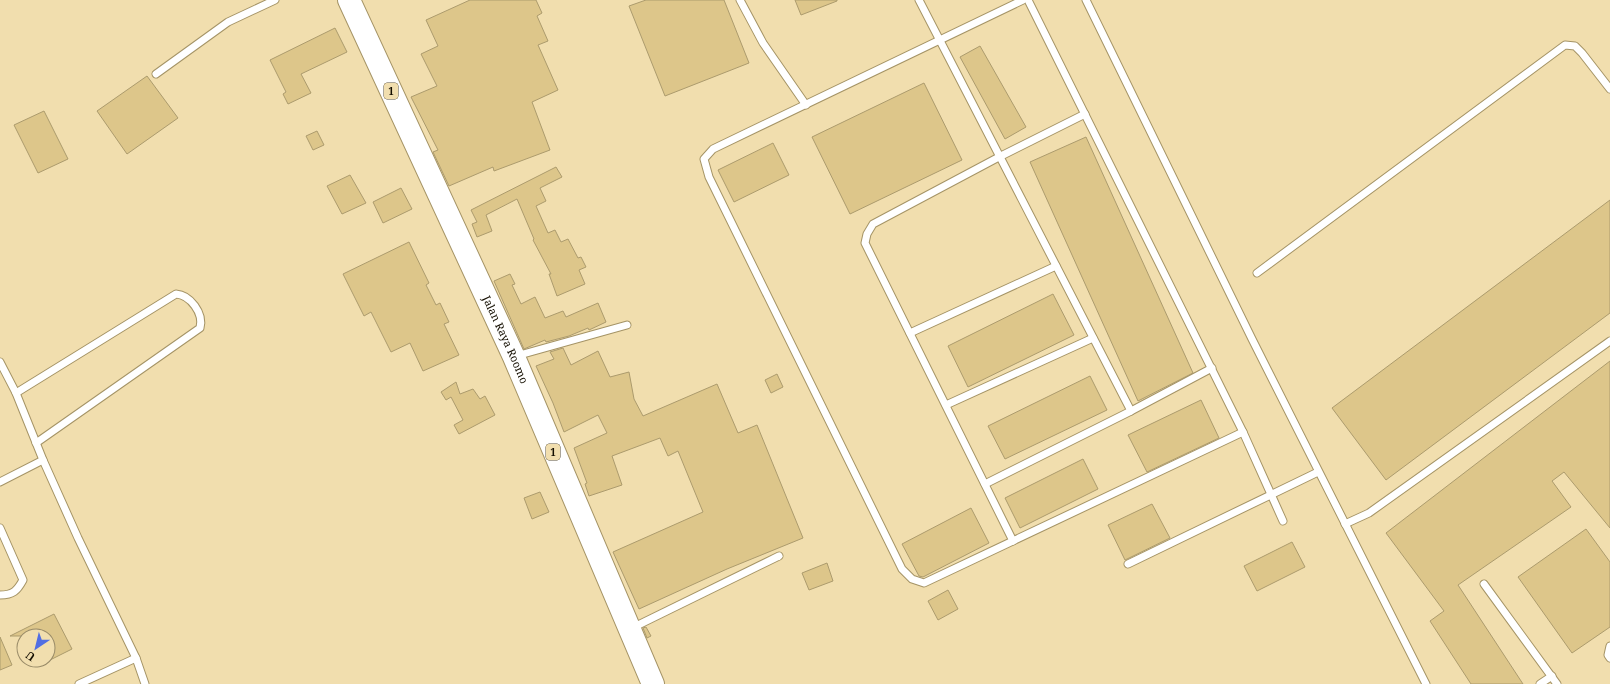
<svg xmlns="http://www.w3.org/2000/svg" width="1610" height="684" font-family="'Noto Serif',serif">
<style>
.building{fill:#ddc68a;stroke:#ac9b6d}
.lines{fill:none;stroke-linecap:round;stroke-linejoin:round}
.service-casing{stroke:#a59466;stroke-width:9}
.trunk-casing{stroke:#a59466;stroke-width:24}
.service{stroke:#fff;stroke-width:7}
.trunk{stroke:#fff;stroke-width:22}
.labels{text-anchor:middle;stroke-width:3;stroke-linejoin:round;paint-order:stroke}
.shield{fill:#f1deae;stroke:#564c34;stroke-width:1}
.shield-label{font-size:10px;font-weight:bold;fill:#140e00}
.street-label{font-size:11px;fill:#140e00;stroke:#f1deae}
</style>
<rect width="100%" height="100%" fill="#f1deae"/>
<g class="building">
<polygon points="470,0 536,0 542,13 537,16 548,41 538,45 558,90 532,102 550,150 494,171 493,167 449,186 433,152 438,150 411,97 437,86 421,54 438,46 426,20"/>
<polygon points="646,0 724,0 749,63 665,96 629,6"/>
<polygon points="795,0 837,0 837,1 801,15"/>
<polygon points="335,28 347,52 301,74 311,93 288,104 283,94 286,92 270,60"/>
<polygon points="980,46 1026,127 1005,139 960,57"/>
<polygon points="147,76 178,118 127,154 97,111"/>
<polygon points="924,83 962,160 850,214 812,137"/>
<polygon points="44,111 68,159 38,173 14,125"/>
<polygon points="317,131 324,145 313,150 306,136"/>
<polygon points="1086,137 1193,373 1138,401 1030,162"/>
<polygon points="773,143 789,175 734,202 718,170"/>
<polygon points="556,167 562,177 540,188 546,201 536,206 548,233 555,230 561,242 568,239 578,258 581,257 586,267 579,270 585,284 557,296 549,274 551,274 533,240 534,239 517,199 486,215 492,231 477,237 472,224 477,222 471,210"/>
<polygon points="350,175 366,203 342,214 327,186"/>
<polygon points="401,188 412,209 383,223 373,202"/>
<polygon points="1610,200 1610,313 1386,480 1332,408"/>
<polygon points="409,242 429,283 426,285 436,305 440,303 449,322 444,324 459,355 423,371 410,343 391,352 371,312 364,316 343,274"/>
<polygon points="510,274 515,284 512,285 521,304 535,297 545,318 563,311 566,317 598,303 606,322 589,330 588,328 569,336 546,342 545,340 524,349 494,281"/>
<polygon points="1053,294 1074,335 968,387 948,346"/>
<polygon points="563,348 571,365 598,351 610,377 629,372 634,399 643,416 717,384 738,433 757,425 803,538 727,569 639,609 613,552 703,512 678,451 668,456 660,438 612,456 622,485 589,496 585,484 587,483 574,448 607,433 598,415 564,432 553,403 536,366 554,359 550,352"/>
<polygon points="1610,361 1610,528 1564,472 1552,481 1571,507 1458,585 1523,684 1471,684 1430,621 1444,611 1386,533"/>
<polygon points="777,374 783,387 771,393 765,380"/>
<polygon points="1090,376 1107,410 1005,459 988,426"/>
<polygon points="456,382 460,394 473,389 480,399 485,396 495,415 459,434 454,425 463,420 451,397 446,400 441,392"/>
<polygon points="1201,400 1219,438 1147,472 1128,435"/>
<polygon points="1083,459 1098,489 1020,528 1005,498"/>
<polygon points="540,492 549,512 532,519 524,498"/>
<polygon points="1152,504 1170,538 1125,560 1108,525"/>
<polygon points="971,508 989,543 923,577 919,576 902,544"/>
<polygon points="1586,529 1610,562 1610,627 1572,653 1518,577"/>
<polygon points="1292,542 1305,567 1257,591 1244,566"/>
<polygon points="827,563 833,581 809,590 802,573"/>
<polygon points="948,590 958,609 938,620 928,601"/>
<polygon points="54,614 72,649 48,661 48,636 10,636"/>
<polygon points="646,627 651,636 647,638 643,628"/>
<polygon points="0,637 12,665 0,670"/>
</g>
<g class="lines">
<defs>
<g id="service">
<polyline points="740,0 763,43 806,105"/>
<polyline points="919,0 1131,411"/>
<polyline points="1023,0 713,149 704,159 709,177 902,569 912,579 924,583 1243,432"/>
<polyline points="1028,0 1243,432 1283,521"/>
<polyline points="1086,0 1252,339 1426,684"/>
<polyline points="156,74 228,22 275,0"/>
<polyline points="1257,273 1565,45 1575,46 1582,53 1610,89"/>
<polyline points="910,333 1056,266"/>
<polyline points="516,356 627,325"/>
<polyline points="0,362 16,393 43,460 78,538 136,658 145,684"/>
<path d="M 16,393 L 176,294 C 190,295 204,313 200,328 L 36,443"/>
<polyline points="946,405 1093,338"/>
<polyline points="0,482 43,460"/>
<polyline points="985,484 1131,411 1212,368"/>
<polyline points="1345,524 1369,513 1610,341"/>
<path d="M 0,528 L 23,580 C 17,591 13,595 0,595"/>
<polyline points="1013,541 865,243 867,234 873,224 999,157 1085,114"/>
<polyline points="1128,564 1318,472"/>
<polyline points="1484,584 1557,684"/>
<polyline points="632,628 779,556"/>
<polyline points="1610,646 1608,655 1610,658"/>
<polyline points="79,684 136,658"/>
<polyline points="1540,684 1552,676"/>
</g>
<g id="trunk">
<path id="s1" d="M 349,0 L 514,357 L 653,684"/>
</g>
</defs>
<use href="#service" class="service-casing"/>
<use href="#trunk" class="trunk-casing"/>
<use href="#service" class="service"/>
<use href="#trunk" class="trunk"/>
</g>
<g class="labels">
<g class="shield">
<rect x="384" y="83" width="14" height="16" rx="3"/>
<rect x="546" y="444" width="14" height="16" rx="3"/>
</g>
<g class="shield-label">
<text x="391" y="95">1</text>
<text x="553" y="456">1</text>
</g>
<g class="street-label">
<text dy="4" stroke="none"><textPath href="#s1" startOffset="374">Jalan Raya Roomo</textPath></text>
</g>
</g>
<g transform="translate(36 648) rotate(215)"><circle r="19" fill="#f1deae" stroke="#998b68"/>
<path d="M0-3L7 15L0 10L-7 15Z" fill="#516ee3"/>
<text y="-6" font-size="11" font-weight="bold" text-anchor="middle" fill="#140e00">U</text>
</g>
</svg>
